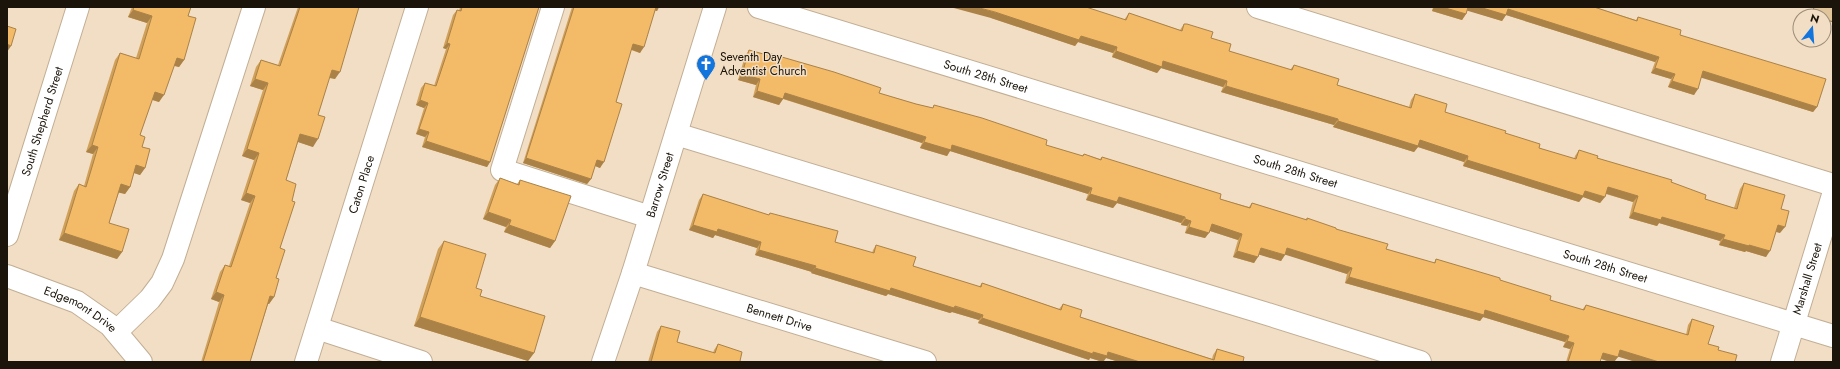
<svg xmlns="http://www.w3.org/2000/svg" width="1840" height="369" font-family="Jost,sans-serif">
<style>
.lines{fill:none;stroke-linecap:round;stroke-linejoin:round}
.minor-casing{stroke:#c1ae94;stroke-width:24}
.major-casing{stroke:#906e3d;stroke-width:24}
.minor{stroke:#fff;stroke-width:22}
.major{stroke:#e2c59b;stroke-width:22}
.wall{fill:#d1a059}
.shaded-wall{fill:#aa8248}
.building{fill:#f3ba67;stroke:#aa8248}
.labels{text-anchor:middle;stroke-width:3;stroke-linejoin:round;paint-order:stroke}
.poi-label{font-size:12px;fill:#1b140a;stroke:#f2dec4;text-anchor:start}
.street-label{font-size:12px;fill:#1b140a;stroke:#f2dec4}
</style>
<rect width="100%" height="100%" fill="#f2dec4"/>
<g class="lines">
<defs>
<g id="minor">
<polyline points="553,7 502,170 650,217"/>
<path id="s1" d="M 759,7 L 1833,336"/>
<polyline points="1258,7 1833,185"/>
<polyline points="676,134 1264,313 1420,362"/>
<path id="s2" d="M 7,235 L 78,7"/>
<path id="s3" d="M 633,273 L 925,362"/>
<path id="s4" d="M 7,276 L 77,302 L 110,325 L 141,362"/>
<polyline points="317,328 421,362"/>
<polyline points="116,332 150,299 162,283 173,259 254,7"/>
<path id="s5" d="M 306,362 L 417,7"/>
<path id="s6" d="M 603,362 L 633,273 L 715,7"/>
<path id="s7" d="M 1782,362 L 1833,195"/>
</g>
<polyline id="major" points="1825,7 1833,10"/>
</defs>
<use href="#minor" class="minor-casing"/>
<use href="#major" class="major-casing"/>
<use href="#minor" class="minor"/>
<use href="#major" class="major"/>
</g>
<g class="wall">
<polygon points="132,7 191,7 188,16 184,60 179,67 174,66 159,102 152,100 140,135 145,168 140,175 134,173 130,187 125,194 119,192 109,223 122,252 117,259 59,240 74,191 79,184 84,186 93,154 86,152 115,60 120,53 136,58 147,23 128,17"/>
<polygon points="298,7 360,7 358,10 335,79 329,78 318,115 313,147 298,142 286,180 292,201 280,248 274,297 269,304 268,304 250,362 201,362 219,302 211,299 220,272 225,265 229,266 250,203 241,200 254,160 242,156 263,90 250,86 256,67 261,60 278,65"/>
<polygon points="460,7 539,7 490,162 487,167 422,147 425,137 416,134 424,108 416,105 421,88 425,83 434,86 446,49 443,48 453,15 457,10 459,11"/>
<polygon points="572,7 659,7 657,11 655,10 640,53 631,50 616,102 600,168 595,166 591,179 587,184 523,163"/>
<polygon points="1433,7 1594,7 1636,20 1638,17 1680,35 1817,107 1813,112 1701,77 1694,95 1668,87 1671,79 1651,73 1655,62 1506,15 1502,21 1467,10 1466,14 1462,20 1432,11"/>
<polygon points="1129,13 1180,30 1184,24 1211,38 1229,51 1290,70 1294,65 1337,85 1409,107 1411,100 1415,94 1445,112 1505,133 1539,148 1574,159 1575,156 1579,150 1597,158 1671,182 1705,199 1734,208 1740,189 1744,183 1781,209 1780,233 1776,232 1766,257 1746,251 1745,252 1719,245 1720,241 1659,223 1657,226 1629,218 1633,202 1606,194 1600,203 1583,197 1579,202 1463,166 1464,162 1418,147 1414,152 1333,127 1334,125 1221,92 1223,87 1161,68 1157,73 1112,57 1113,53 1078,42 1075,46 991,18 1124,20"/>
<polygon points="749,50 766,55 768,53 879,93 916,104 933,108 934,105 1046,145 1082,156 1084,154 1100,159 1102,157 1220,199 1249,207 1252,203 1306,220 1307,218 1386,249 1434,263 1436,259 1500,280 1550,300 1582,310 1586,305 1686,335 1688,325 1692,319 1708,344 1735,362 1636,362 1618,356 1614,362 1610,362 1601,359 1600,362 1566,362 1570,349 1563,347 1565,342 1483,317 1480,321 1345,283 1347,274 1285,254 1281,261 1259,254 1254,263 1233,257 1238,240 1210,231 1205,238 1185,233 1187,226 1181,225 1181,223 1117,203 1113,208 1086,200 1088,194 950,151 947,156 920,148 922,143 783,99 779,105 753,97 756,85 738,80 745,56"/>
<polygon points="500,178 517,184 520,180 555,241 550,248 504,232 506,227 483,219 495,185"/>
<polygon points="703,194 769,215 770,213 835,242 872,253 873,250 876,245 913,266 979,287 982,283 1059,309 1063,304 1080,317 1212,359 1213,355 1217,349 1243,362 1119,362 1106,358 1103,362 1090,358 1089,360 978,323 979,320 952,312 950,313 888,294 886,296 811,273 812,272 755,255 757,248 715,235 713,238 689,230 699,200"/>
<polygon points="444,241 476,288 480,296 534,353 528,361 414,326 438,249"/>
<polygon points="661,326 677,342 713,353 714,350 718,344 740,361 742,362 648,362 657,332"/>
</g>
<g class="shaded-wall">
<polygon points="655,7 659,7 657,11 653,10"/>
<polygon points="950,7 976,7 1081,36 1117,47 1113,53 1078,42 1075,46 991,18"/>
<polygon points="1434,7 1442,7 1466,14 1462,20 1432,11"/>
<polygon points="1467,7 1479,7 1508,9 1659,57 1655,62 1506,15 1502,21 1465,10"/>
<polygon points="133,10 152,16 147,23 128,17"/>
<polygon points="447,43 450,44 446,49 443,48"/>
<polygon points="7,44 11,46 7,52"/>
<polygon points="633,44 644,47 640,53 630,49"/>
<polygon points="1116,51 1163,61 1227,81 1223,87 1161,68 1157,73 1112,57"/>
<polygon points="177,58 184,60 179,67 172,65"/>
<polygon points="1655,68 1675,74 1671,79 1651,73"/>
<polygon points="332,70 340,72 335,79 327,77"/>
<polygon points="1703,71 1817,107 1813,112 1699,77"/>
<polygon points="742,74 760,79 756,85 738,80"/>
<polygon points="255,79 268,83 263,90 250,86"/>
<polygon points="1672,81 1698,89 1694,95 1668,87"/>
<polygon points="1226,86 1338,119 1334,125 1221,92"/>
<polygon points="757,91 783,99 779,105 753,97"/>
<polygon points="155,92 164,95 159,102 150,99"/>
<polygon points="785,93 926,137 922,143 781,98"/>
<polygon points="420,100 428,103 424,108 416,105"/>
<polygon points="1338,121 1420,140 1468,156 1464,162 1418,147 1414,152 1333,127"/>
<polygon points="419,129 429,132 425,137 416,134"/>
<polygon points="300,134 318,139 313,147 295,141"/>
<polygon points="426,141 490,162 487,167 422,147"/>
<polygon points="924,142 952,145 1092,188 1088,194 950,151 947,156 920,148"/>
<polygon points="92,145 98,147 93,154 86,152"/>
<polygon points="247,149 259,153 254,160 242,156"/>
<polygon points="526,158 591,179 587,184 523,163"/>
<polygon points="597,160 604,162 600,168 593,165"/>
<polygon points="1467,160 1585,191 1605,197 1600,203 1583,197 1579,202 1463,166"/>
<polygon points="136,165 145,168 140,175 131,172"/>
<polygon points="121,184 130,187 125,194 116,192"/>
<polygon points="1608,187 1638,196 1633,202 1604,193"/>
<polygon points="246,193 255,196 250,203 241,200"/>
<polygon points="1090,194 1119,197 1185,217 1181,223 1117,203 1113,208 1086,200"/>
<polygon points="488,212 511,220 506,227 483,219"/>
<polygon points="1633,212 1662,217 1725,235 1720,241 1659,223 1657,226 1629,218"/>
<polygon points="1185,219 1191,221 1187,226 1181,225"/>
<polygon points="1212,224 1242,234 1238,240 1207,230"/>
<polygon points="509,225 555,241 550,248 504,232"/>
<polygon points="693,225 718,229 761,242 757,248 715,235 713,238 689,230"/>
<polygon points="1778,225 1785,227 1780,233 1774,231"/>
<polygon points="1189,227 1209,233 1205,238 1185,233"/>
<polygon points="64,233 122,252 117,259 59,240"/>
<polygon points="1723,239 1749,245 1770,251 1766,257 1746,251 1745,252 1719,245"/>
<polygon points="1261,248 1285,255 1281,261 1257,254"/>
<polygon points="1287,248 1352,268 1347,274 1283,254"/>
<polygon points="759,250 816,266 812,272 755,255"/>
<polygon points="1237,251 1258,257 1254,263 1233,257"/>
<polygon points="815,268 891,288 983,315 979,320 952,312 950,313 888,294 886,296 811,273"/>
<polygon points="1349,277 1485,310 1569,336 1565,342 1483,317 1480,321 1345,283"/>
<polygon points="216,292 224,295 219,302 211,299"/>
<polygon points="270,296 274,297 269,304 265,303"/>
<polygon points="420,317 534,353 528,361 414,326"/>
<polygon points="982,318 1093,352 1108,352 1140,362 1119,362 1106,358 1103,362 1090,358 1089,360 978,323"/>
<polygon points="1567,341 1574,343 1570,349 1563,347"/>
<polygon points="1620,350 1659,362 1636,362 1616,356"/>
<polygon points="1603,353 1618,357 1614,362 1610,362 1599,358"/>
</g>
<g class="building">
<polygon points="134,7 191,7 188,16 196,18 184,60 177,58 164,95 155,92 140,135 145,137 142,147 150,149 145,168 136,165 130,187 121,184 109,223 129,229 122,252 64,233 79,184 86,187 98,147 92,145 120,53 139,59 152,16 133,10"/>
<polygon points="300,7 359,7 340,72 332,70 318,115 325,117 318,139 300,134 286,180 296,184 292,201 295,202 280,248 285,250 276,278 279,279 274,297 270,296 250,362 203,362 224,295 216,292 225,265 231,267 255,196 246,193 259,153 247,149 268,83 255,79 261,60 280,66"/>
<polygon points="462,7 539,7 490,162 426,141 429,132 419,129 428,103 420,100 425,83 436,86 450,44 447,43 457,10 461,11"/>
<polygon points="574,7 656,7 644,47 633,44 616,102 622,104 604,162 597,160 591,179 526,158"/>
<polygon points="976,7 1086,7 1126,20 1129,13 1182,31 1184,24 1187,24 1213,32 1211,38 1231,44 1229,51 1292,70 1294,65 1339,79 1337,85 1411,108 1415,94 1447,104 1445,112 1506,131 1505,133 1540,144 1539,148 1576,159 1579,150 1598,156 1597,158 1672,180 1671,182 1706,195 1705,199 1737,209 1744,183 1785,195 1781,209 1789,211 1785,227 1778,225 1770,251 1749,245 1749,246 1723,239 1725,235 1662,217 1661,220 1633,212 1638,196 1608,187 1605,197 1585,191 1583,196 1467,160 1468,156 1420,140 1418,146 1338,121 1338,119 1226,86 1227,81 1163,61 1162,67 1116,51 1117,47 1081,36 1079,40 995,12"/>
<polygon points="1442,7 1468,7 1466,14"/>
<polygon points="1479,7 1594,7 1637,21 1638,17 1681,30 1680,35 1826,79 1817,107 1703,71 1698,89 1672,81 1675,74 1655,68 1659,57 1508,9 1506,15"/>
<polygon points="7,26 16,29 11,46 7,44"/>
<polygon points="749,50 767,55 768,53 834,72 881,88 879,93 916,104 933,108 934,105 982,118 1047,140 1046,145 1083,156 1084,154 1101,160 1102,157 1221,194 1220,199 1250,208 1252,203 1307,220 1307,218 1336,228 1336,229 1388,244 1386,249 1435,263 1436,259 1500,278 1500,280 1551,296 1550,300 1584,310 1586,305 1688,335 1692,319 1714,326 1708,344 1719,347 1718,350 1737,355 1735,362 1659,362 1620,350 1618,357 1603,353 1600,362 1568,362 1574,343 1567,341 1569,336 1485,310 1484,315 1349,277 1352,268 1287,248 1285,255 1261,248 1258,257 1237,251 1242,234 1212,224 1209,233 1189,227 1191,221 1185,219 1185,217 1119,197 1117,202 1090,194 1092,188 952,145 951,150 924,142 926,137 785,93 783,99 757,91 760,79 742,74"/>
<polygon points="500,178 519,185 520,180 571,196 555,241 509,225 511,220 488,212"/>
<polygon points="703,194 769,215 770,213 838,231 835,242 874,253 876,245 916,257 913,266 981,287 982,283 1061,310 1063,304 1082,310 1080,317 1214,360 1217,349 1244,357 1243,362 1140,362 1108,352 1107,356 1093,352 1093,354 982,318 983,315 955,306 954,308 891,288 890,291 815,268 816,266 759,250 761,242 718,229 717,232 693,225"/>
<polygon points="444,241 486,254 476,288 482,290 480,296 545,316 534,353 420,317"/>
<polygon points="661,326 680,331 677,342 715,353 718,344 742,352 740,361 742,362 651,362"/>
</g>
<defs>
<symbol id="church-pin" viewBox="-11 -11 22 30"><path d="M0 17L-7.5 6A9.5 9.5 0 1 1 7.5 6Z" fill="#1274dd" stroke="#f2dec4"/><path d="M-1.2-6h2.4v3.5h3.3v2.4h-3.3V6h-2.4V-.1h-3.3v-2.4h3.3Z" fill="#fff"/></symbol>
</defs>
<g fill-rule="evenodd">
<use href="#church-pin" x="695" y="53" width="22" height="30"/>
</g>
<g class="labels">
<g class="poi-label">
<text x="720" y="61">Seventh Day<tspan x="720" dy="14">Adventist Church</tspan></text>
</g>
<g class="street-label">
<text dy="4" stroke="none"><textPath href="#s1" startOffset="237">South 28th Street</textPath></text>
<text dy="4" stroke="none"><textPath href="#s2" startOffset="119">South Shepherd Street</textPath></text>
<text dy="4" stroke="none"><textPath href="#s1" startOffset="561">South 28th Street</textPath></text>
<text dy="4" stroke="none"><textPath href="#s5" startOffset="186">Caton Place</textPath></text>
<text dy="4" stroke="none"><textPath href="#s6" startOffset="186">Barrow Street</textPath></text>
<text dy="4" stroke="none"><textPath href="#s1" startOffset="885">South 28th Street</textPath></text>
<text dy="4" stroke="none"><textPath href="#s7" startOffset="87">Marshall Street</textPath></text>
<text dy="4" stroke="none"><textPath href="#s4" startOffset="81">Edgemont Drive</textPath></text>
<text dy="4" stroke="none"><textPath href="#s3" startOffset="153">Bennett Drive</textPath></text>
</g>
</g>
<rect width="1840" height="369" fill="none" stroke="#1b140a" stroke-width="16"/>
<g transform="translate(1812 28) rotate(17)"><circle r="19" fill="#f2dec4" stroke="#9c8d7a"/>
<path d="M0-3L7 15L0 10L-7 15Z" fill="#1274dd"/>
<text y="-6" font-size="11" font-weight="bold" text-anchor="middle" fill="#1b140a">N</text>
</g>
</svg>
